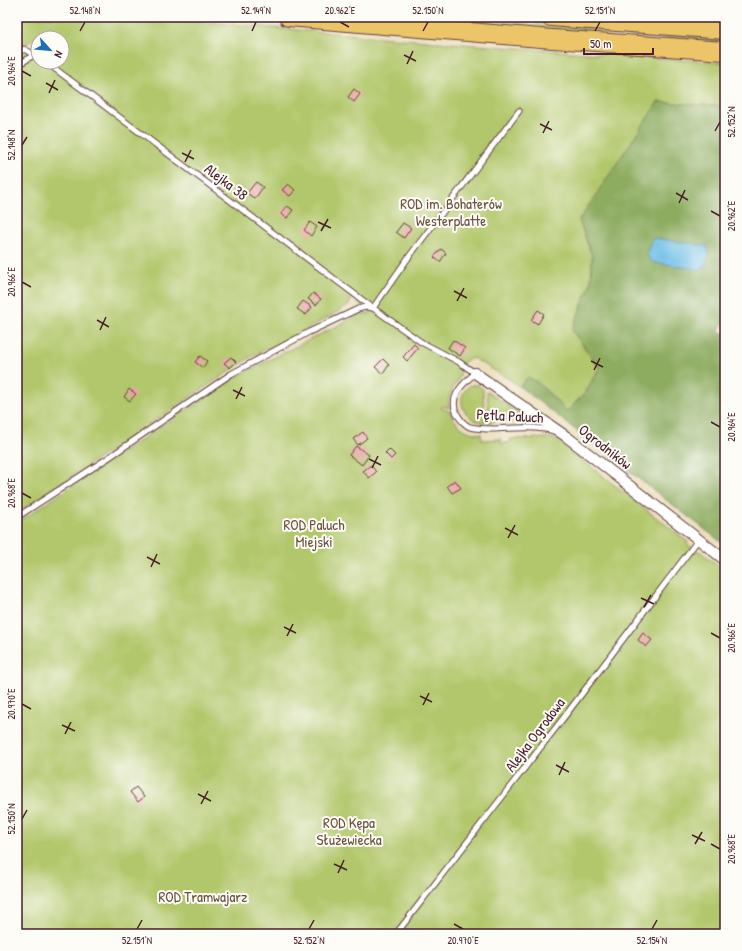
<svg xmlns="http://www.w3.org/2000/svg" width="742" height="951" font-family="'Patrick Hand',sans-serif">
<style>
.green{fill:#b2c76c;stroke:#7e734c}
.forest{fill:#8dac60;stroke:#6c6646}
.water{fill:#6abee7;stroke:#5a6e89}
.building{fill:#e9a4a0}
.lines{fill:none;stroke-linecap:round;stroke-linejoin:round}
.lane-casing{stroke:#623c40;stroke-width:7}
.street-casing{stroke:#623c40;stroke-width:12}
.highway-casing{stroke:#623c40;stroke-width:20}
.lane{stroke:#fff;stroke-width:5}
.street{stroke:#fff;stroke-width:10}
.highway{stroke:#edc569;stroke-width:18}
.ticks{fill:none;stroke:#4a1f2b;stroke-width:1.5}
.labels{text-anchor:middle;stroke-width:4;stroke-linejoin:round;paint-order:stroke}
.street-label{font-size:15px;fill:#4a1f2b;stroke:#fdfcf7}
.park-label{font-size:15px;fill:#69513e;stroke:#fdfcf7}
.neatline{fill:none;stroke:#4a1f2b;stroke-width:1.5}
.ticks-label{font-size:10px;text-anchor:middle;fill:#4a1f2b}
</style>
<rect width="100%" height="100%" fill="#fdfcf7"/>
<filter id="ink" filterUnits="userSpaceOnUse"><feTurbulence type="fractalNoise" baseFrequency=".025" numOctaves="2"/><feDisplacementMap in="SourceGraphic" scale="8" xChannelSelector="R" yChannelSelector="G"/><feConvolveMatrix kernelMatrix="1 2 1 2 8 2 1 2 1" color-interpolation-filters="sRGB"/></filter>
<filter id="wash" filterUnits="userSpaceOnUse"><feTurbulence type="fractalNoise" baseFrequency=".012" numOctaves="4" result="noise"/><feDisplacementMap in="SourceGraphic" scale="16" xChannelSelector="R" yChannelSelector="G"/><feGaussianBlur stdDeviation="0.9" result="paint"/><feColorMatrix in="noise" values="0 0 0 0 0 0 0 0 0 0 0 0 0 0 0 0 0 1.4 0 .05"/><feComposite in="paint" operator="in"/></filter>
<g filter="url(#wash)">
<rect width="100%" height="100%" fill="#eaddba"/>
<g class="green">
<path d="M 17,17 L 145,17 L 462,44 L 725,63 L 725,115 L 722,112 L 721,106 L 579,220 L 592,256 L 591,283 L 572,330 L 599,368 L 586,392 L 567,411 L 537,382 L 528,377 L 523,382 L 520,387 L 509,379 L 473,358 L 465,361 L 460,368 C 464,376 452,386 450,395 C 448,399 449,404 449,408 L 442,406 L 442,409 L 449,411 C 457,426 464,433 481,434 L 482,440 L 501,439 L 501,443 L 510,443 L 511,439 L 550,438 L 555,439 L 688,542 L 687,544 L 696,551 L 699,551 L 725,570 L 725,934 L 17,934 L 17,523 L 163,425 L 245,372 L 361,314 L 370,314 L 352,297 L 349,305 C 328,318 306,330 284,341 C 270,348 256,353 243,362 L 17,513 L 17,59 L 37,44 L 38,62 L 62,62 L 62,38 L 60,38 L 52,27 L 18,49 L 17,48 Z"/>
<polygon points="386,17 446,17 725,38 725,43"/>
<path d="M 471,385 L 478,385 L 483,389 L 485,423 C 465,422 452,397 471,385 Z"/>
<path d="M 487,391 L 521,415 L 523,422 C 512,419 499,418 489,423 Z"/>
</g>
<polygon class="forest" points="658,102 721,106 722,112 725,115 725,320 718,331 725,334 725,545 520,387 523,382 528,377 537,382 567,411 586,392 599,368 572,330 591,283 592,256 579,220"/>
<path class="water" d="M 654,238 L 707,246 C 711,256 707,261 702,270 L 652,262 L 647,255 L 650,244 Z"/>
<g id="blocks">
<g class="building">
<polygon points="354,89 360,94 354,102 348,97"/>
<polygon points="256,182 263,187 255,199 247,193"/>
<polygon points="288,184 295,190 290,196 282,190"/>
<polygon points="287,206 293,210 287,218 281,214"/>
<polygon points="310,222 317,227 311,236 304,230"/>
<polygon points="403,223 411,228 404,238 396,232"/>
<polygon points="441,249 446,253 440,262 434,257"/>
<polygon points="313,293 321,299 316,305 308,299"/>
<polygon points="303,301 312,307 306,315 297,309"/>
<polygon points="538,310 544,314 538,324 531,320"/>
<polygon points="453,340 465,348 460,356 448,348"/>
<polygon points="414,344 418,348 407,361 403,357"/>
<polygon points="200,356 207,361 203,368 195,362"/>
<polygon points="231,357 236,362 230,368 224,363"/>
<polygon points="383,359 389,365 383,374 375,367"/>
<polygon points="129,389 136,394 130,401 124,397"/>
<polygon points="363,432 367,438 358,445 353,439"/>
<polygon points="356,446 369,455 362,465 349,455"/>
<polygon points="389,449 395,455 391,459 385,453"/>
<polygon points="371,465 376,472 369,478 363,471"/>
<polygon points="455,480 461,488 452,493 447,486"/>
<polygon points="643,633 652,640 646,647 638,640"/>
<polygon points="136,787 144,797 138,802 130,792"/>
</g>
</g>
</g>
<g filter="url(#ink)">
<use href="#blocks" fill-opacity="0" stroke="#623c40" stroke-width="1"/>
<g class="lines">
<defs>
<g id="lane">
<polyline points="17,54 24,49 35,55"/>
<polyline points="46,62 373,308 408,258 519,111"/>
<polyline points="17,66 32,56 38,56"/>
<path d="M 17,517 L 108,458 L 231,374 L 309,332 L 358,309 L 365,307 L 373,308 L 421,342 L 459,362 L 475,373 C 464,383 449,395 456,412 C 459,418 463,424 470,427 C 478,429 487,429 495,429 C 515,428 535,426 554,431"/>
<polyline points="396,934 568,712 698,540"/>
</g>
<polyline id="street" points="475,373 567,437 725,560"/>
<g id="highway">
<polyline points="288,17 553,39 725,51"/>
<polyline points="550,17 725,30"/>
</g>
</defs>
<use href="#lane" class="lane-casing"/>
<use href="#street" class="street-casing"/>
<use href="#highway" class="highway-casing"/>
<use href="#lane" class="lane"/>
<use href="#street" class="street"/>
<use href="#highway" class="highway"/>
</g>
</g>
<path class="ticks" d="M 340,22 L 349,27M 80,31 L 85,22M 252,31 L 256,22M 423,31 L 428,22M 595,31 L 600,22M 404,55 L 416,61M 407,64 L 413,51M 22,71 L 31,76M 46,83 L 58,90M 49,93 L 55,80M 540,124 L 552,130M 715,131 L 720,122M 543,133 L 549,121M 22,145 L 27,137M 182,153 L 194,159M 185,162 L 191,150M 676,193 L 688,200M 679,203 L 685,190M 711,211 L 720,216M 318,222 L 331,228M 321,231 L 328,219M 22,282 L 31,287M 454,291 L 467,298M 457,301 L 464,288M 97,320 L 109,327M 100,330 L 106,317M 591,361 L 603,367M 594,370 L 600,358M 233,390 L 245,396M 236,399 L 242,387M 711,422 L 720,427M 369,459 L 381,465M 372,468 L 378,456M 22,493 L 31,498M 505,528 L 518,535M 508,538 L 515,525M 147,557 L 160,564M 151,567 L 157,554M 641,598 L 654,604M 644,607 L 651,595M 284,627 L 296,633M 711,633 L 720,638M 287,636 L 293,624M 420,696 L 432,702M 22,704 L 31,709M 423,705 L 429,693M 62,725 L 75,731M 65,734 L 71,722M 556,765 L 569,772M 559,775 L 565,762M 198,794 L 211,801M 201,804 L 208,791M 22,819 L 27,810M 692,835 L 705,841M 695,844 L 702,832M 711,844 L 720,849M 334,864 L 347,870M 338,873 L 344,860M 454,924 L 463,929M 137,929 L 142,920M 309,929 L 314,920M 652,929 L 657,920"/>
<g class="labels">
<g class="street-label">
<text transform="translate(226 182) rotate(37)" y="5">Alejka 38</text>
<text transform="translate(510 416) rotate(3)" y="5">Pętla Paluch</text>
<text transform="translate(605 447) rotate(38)" y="5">Ogrodników</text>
<text transform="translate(535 735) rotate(-53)" y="5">Alejka Ogrodowa</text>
</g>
<g class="park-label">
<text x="451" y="209">ROD im. Bohaterów<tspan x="451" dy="17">Westerplatte</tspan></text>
<text x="314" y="530">ROD Paluch<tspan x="314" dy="17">Miejski</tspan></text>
<text x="349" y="828">ROD Kępa<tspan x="349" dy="17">Służewiecka</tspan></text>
<text x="203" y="902">ROD Tramwajarz</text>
</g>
</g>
<rect width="742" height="951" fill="none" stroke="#fdfcf7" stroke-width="44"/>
<g transform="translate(50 50) rotate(117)"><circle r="19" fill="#fdfcf7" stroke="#b5a4a5"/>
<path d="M0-3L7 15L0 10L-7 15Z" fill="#1f6fb2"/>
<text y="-6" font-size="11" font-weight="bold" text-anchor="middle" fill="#4a1f2b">N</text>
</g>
<path d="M584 48v6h69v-6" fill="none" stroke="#4a1f2b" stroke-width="2"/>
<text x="590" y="48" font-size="12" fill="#4a1f2b" stroke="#fdfcf7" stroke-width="3" paint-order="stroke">50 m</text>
<rect x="22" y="22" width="698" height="907" class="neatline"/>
<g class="ticks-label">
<text x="85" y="14">52.148°N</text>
<text x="256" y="14">52.149°N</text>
<text x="340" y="14">20.962°E</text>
<text x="428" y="14">52.150°N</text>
<text x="600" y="14">52.151°N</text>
<text transform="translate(11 71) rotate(-90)" y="4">20.964°E</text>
<text transform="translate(731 122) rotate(-90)" y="4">52.152°N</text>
<text transform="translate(11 145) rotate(-90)" y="4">52.148°N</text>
<text transform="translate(731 216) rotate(-90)" y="4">20.962°E</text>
<text transform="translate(11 282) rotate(-90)" y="4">20.966°E</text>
<text transform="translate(731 427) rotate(-90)" y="4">20.964°E</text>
<text transform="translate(11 493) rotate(-90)" y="4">20.968°E</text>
<text transform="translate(731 638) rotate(-90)" y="4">20.966°E</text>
<text transform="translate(11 704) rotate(-90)" y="4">20.970°E</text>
<text transform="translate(11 819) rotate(-90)" y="4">52.150°N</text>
<text transform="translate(731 849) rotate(-90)" y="4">20.968°E</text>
<text x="137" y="944">52.151°N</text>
<text x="309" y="944">52.152°N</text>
<text x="463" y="944">20.970°E</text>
<text x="652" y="944">52.154°N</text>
</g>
</svg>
